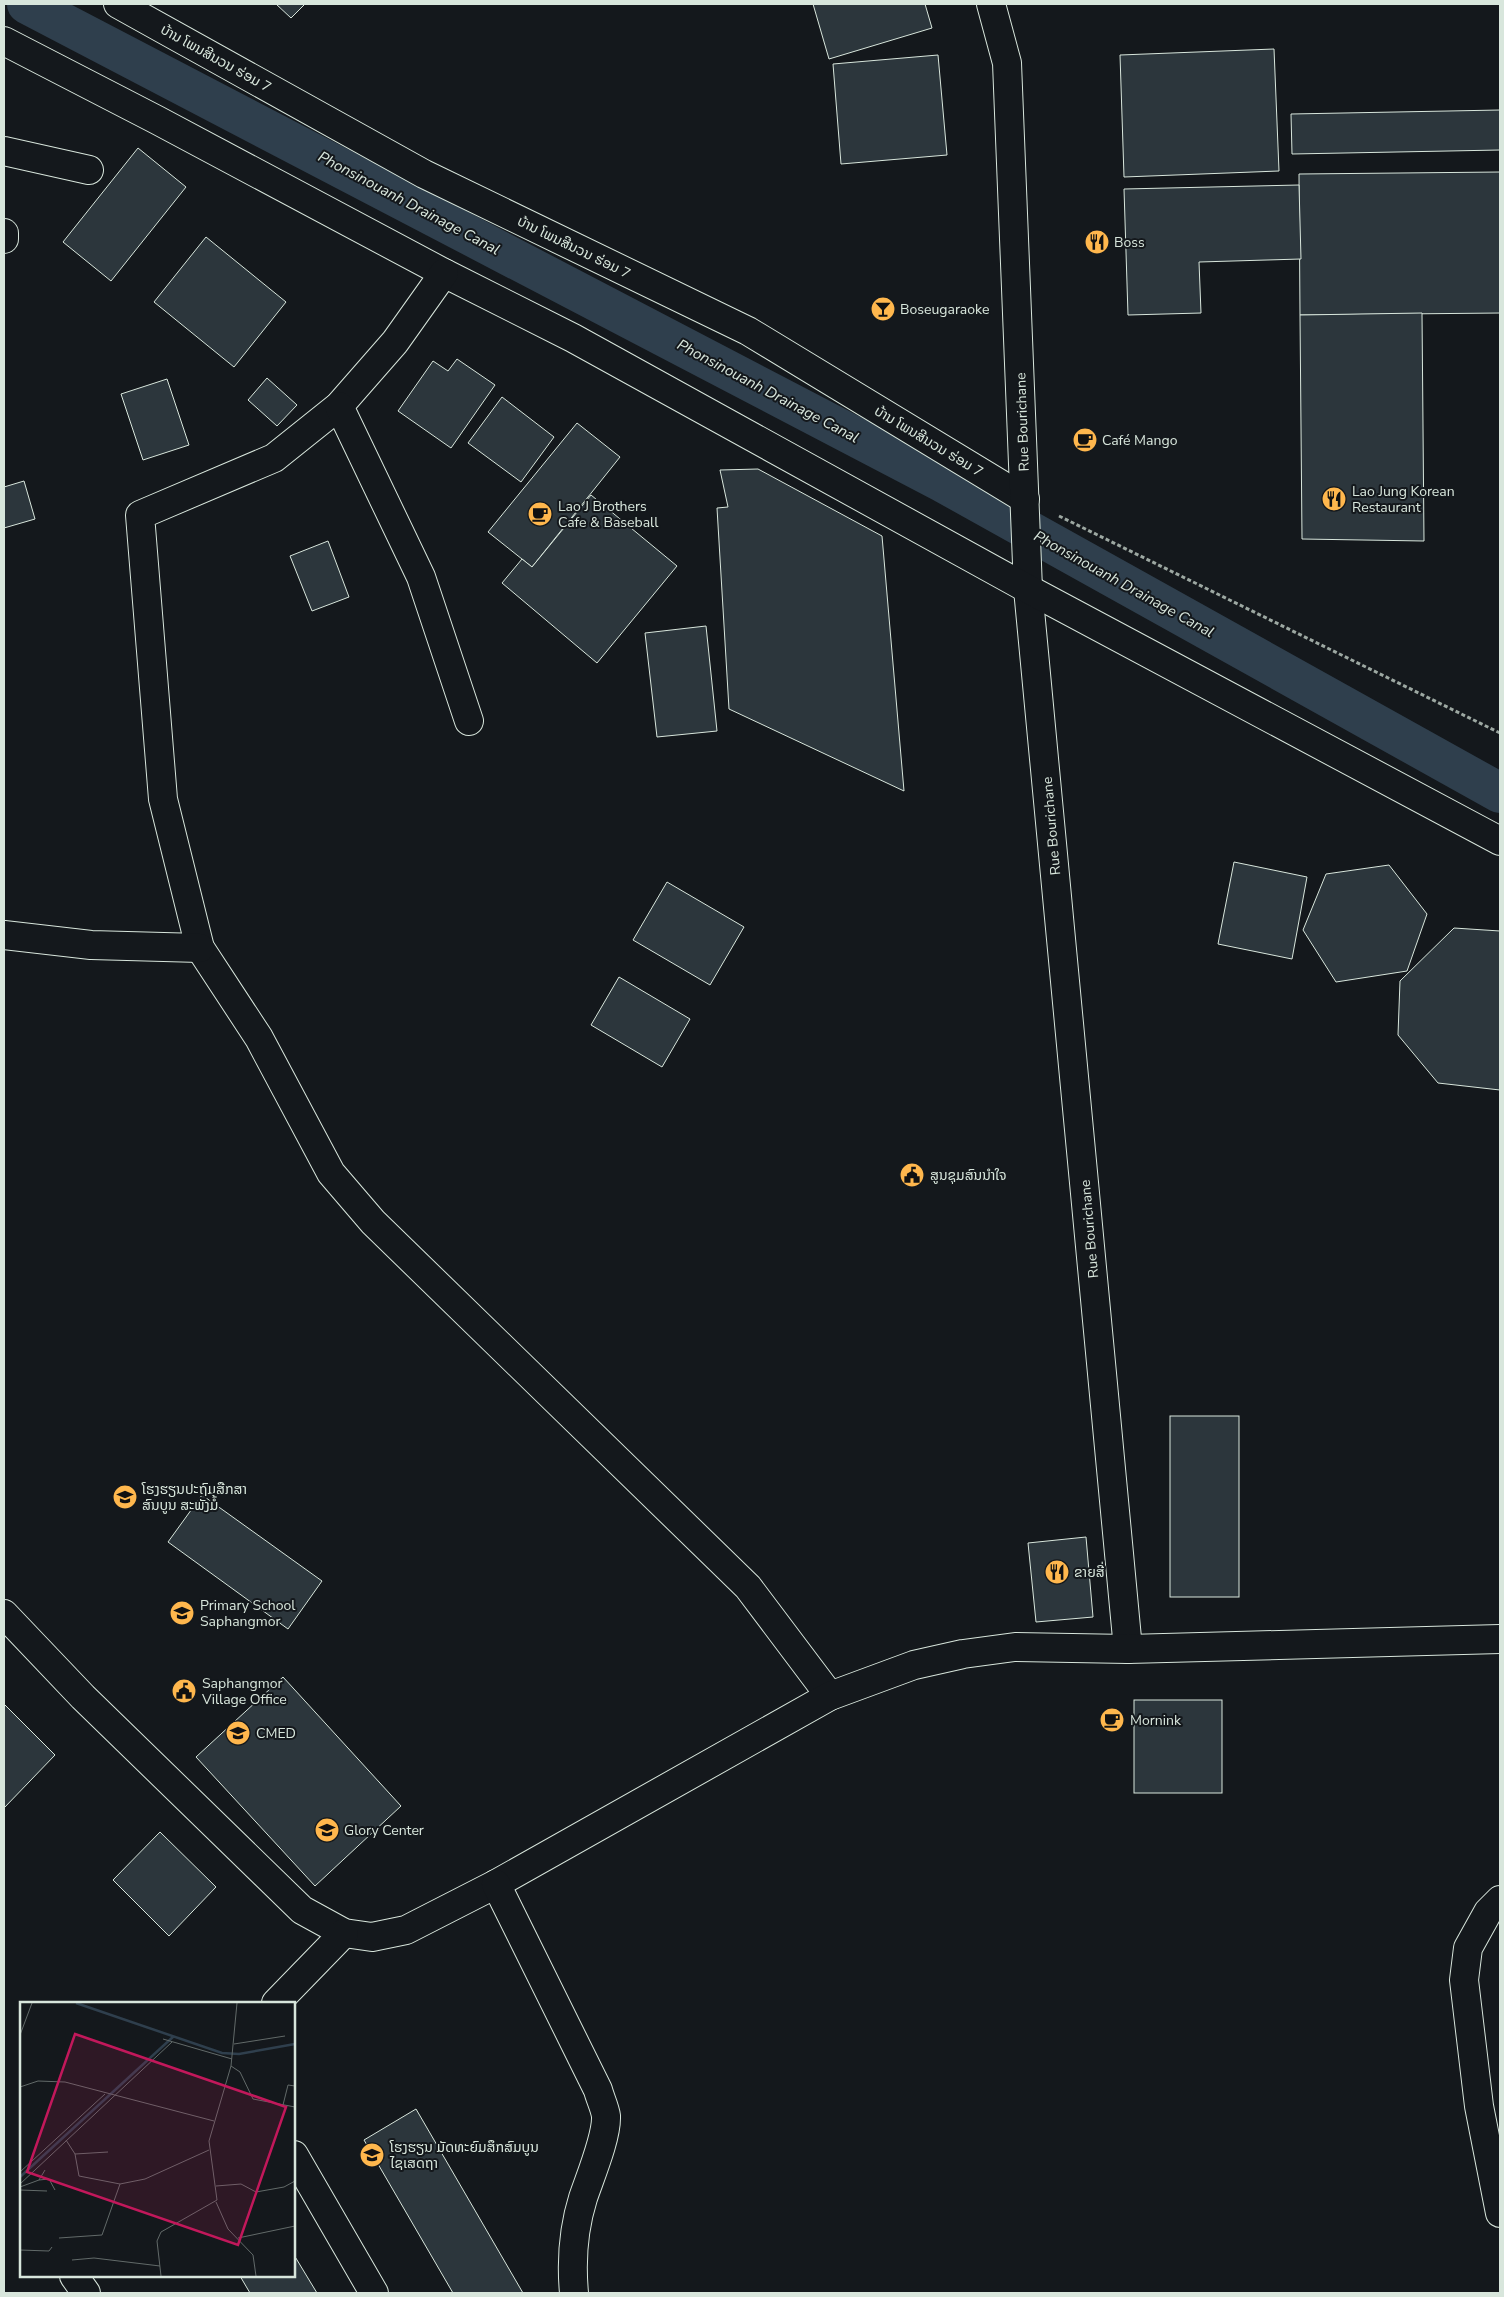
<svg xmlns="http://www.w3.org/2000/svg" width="1504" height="2297" font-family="'Nunito Sans','Noto Sans Lao',sans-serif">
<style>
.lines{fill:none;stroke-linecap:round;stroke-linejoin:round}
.canal{stroke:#2f3f4d;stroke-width:40}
.building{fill:#2c363c;stroke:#d8e6dc}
.minor-casing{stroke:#d8e6dc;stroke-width:30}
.path{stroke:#9da8a2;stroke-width:3;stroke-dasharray:4 2.5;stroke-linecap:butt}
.minor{stroke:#14181c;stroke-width:28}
.labels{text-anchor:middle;stroke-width:4;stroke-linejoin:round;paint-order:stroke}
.street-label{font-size:14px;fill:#d8e6dc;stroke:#14181c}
.poi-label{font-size:14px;fill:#d8e6dc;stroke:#14181c;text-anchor:start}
.water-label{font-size:15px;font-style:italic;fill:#d8e6dc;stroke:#14181c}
.inset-river{fill:none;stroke:#2f3f4d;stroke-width:2.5}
.inset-road{fill:none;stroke:#626a69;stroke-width:1}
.view{fill:#c2185b;fill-opacity:0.15;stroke:#c2185b;stroke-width:2.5}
.inset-edge{fill:none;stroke:#d8e6dc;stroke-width:2.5}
</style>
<rect width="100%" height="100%" fill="#14181c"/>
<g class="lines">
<polyline class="canal" points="27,4 942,482 1500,793"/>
</g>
<g class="building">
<polygon points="276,4 305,4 291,18"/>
<polygon points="813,4 925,4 932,28 829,59"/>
<polygon points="1274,49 1279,171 1124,177 1120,55"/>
<polygon points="938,55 947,155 841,164 833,64"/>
<polygon points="1500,110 1500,150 1292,154 1291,114"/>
<polygon points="138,148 186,187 111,281 63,242"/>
<polygon points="1500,172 1500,313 1300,315 1299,174"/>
<polygon points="1299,185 1301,259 1199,262 1201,313 1128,315 1124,189"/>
<polygon points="206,237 286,302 234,367 154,302"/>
<polygon points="1422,313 1424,541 1302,539 1300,315"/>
<polygon points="457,359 495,385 451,448 398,411 433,361 448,371"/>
<polygon points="267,378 297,405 277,426 248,400"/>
<polygon points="167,379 189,445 143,460 121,394"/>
<polygon points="502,397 554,437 521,482 468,443"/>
<polygon points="577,423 620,457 532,567 488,532"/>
<polygon points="758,469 882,536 904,791 729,709 717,508 728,507 720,470"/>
<polygon points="24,481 35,519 4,528 4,487"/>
<polygon points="591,495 677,566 597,663 502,583 522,559 532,567"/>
<polygon points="328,541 349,597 312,611 290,556"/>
<polygon points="706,626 717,731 657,737 645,633"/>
<polygon points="1234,862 1307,877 1292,959 1218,944"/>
<polygon points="1389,865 1427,914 1407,971 1336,982 1303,930 1326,874"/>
<polygon points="667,882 744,927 710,985 633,940"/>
<polygon points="1454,928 1500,931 1500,1090 1438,1083 1398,1035 1400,981"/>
<polygon points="619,977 690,1019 662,1067 591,1025"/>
<rect x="1170" y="1416" width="69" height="181"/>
<polygon points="202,1495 322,1581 288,1629 168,1542"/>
<polygon points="1086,1537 1093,1617 1036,1622 1028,1543"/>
<polygon points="283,1677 401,1806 315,1886 196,1757"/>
<rect x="1134" y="1700" width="88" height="93"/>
<polygon points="4,1704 55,1755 4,1808"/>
<polygon points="160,1832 216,1887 169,1936 113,1880"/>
<polygon points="416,2109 523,2293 453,2293 364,2140"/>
<polygon points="294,2255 317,2293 250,2293 240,2276 294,2276"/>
</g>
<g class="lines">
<defs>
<g id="minor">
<polyline points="118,4 424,174 748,331 1025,499"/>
<polyline points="991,4 1007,63 1028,589 1128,1649"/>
<polyline points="4,41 157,120 444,273 573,338 1028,589 1500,841"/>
<polyline points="4,151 89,170"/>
<polyline points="4,233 4,239"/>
<polyline points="444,273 395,342 339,406 274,458 140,515 163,799 200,948 259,1038 331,1173 373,1222 748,1587 830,1696"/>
<polyline points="339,406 421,577 469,721"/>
<polyline points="4,935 91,945 200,948"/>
<polyline points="4,1614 83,1697 302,1910 344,1933 372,1937 406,1930 496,1884 830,1696 914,1665 963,1654 1015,1647 1128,1649 1500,1639"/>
<path d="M 496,1884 L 598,2090 C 600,2098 605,2108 606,2116 C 607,2137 590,2177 583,2198 C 573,2230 571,2260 574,2293"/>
<polyline points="1500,1900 1488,1912 1468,1948 1464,1980 1479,2106 1500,2213"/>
<polyline points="276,2003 344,1933"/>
<polyline points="294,2155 374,2293"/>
<polyline points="74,2276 86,2293"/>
</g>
</defs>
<use href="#minor" class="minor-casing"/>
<polyline class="path" points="1059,516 1500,733"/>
<use href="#minor" class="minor"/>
</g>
<defs>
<symbol id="restaurant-disc" viewBox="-11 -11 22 22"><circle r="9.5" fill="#ffb74d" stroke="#14181c"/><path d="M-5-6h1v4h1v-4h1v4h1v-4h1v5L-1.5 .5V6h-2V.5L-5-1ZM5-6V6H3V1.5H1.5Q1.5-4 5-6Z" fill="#111"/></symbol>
<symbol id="bar-disc" viewBox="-11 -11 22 22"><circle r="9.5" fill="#ffb74d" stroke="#14181c"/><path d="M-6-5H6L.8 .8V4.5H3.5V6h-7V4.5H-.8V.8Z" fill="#111"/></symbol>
<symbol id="cafe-disc" viewBox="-11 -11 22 22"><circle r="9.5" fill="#ffb74d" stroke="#14181c"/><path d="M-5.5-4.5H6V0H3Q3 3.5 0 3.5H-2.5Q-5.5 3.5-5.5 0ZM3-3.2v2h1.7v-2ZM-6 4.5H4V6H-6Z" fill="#111"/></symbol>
<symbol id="civic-disc" viewBox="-11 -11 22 22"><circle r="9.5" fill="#ffb74d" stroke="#14181c"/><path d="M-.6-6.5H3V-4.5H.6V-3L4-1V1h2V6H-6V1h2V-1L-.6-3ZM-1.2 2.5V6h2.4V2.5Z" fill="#111"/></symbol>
<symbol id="school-disc" viewBox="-11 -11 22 22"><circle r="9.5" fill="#ffb74d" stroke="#14181c"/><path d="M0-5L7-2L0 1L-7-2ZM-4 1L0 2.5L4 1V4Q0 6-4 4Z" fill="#111"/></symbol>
</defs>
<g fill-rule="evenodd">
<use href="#restaurant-disc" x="1083" y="228" width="28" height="28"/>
<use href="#bar-disc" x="869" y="295" width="28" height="28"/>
<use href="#cafe-disc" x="1071" y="426" width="28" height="28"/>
<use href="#restaurant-disc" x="1320" y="485" width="28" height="28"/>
<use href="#cafe-disc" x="526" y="500" width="28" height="28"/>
<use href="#civic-disc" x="898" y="1161" width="28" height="28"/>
<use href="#school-disc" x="111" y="1483" width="28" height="28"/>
<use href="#restaurant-disc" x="1043" y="1558" width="28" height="28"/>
<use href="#school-disc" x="168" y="1599" width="28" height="28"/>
<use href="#civic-disc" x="170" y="1677" width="28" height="28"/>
<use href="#cafe-disc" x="1098" y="1706" width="28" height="28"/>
<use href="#school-disc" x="224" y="1719" width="28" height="28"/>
<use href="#school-disc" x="313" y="1816" width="28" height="28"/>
<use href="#school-disc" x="358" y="2141" width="28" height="28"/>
</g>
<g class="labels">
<g class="street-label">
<text transform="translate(216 58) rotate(29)" y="5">ບ້ານ ໂພນສີນວນ ຮ່ອມ 7</text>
<text transform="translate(574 247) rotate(26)" y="5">ບ້ານ ໂພນສີນວນ ຮ່ອມ 7</text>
<text transform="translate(1022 422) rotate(-92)" y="5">Rue Bourichane</text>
<text transform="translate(929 441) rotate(31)" y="5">ບ້ານ ໂພນສີນວນ ຮ່ອມ 7</text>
<text transform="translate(1051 826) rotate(-95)" y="5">Rue Bourichane</text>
<text transform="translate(1089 1229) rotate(-95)" y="5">Rue Bourichane</text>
</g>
<g class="poi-label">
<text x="1114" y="247">Boss</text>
<text x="900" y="314">Boseugaraoke</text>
<text x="1102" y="445">Café Mango</text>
<text x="1352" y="496">Lao Jung Korean<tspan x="1352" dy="16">Restaurant</tspan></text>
<text x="558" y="511">Lao J Brothers<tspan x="558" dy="16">Cafe &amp; Baseball</tspan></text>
<text x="930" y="1180">ສູນຊຸມສົນນຳໃຈ</text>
<text x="142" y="1494">ໂຮງຮຽນປະຖົມສືກສາ<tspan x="142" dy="16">ສົນບູນ ສະພັງມໍ້</tspan></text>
<text x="1074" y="1577">ຂາຍສີ່</text>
<text x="200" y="1610">Primary School<tspan x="200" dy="16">Saphangmor</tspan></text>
<text x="202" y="1688">Saphangmor<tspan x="202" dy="16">Village Office</tspan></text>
<text x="1130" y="1725">Mornink</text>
<text x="256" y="1738">CMED</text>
<text x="344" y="1835">Glory Center</text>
<text x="390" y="2152">ໂຮງຮຽນ ມັດທະຍົມສຶກສົມບູນ<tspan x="390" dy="16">ໄຊເສດຖາ</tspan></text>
</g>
<g class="water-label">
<text transform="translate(409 203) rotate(28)" y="5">Phonsinouanh Drainage Canal</text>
<text transform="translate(768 391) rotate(28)" y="5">Phonsinouanh Drainage Canal</text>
<text transform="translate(1124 584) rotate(29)" y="5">Phonsinouanh Drainage Canal</text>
</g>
</g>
<g transform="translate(20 2002)">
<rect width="275" height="275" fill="#14181c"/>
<path class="inset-river" d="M 56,1 L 202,51 L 219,52 L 275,42M 0,175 L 154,34"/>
<path class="inset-road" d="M 0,33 L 12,1M 143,37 L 212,57M 214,42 L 265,34M 211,64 L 220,70 L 233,97 L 275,105M 0,85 L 18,79 L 45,80 L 194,119M 263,103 L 268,83 L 275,84M 46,138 L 55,152 L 59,174 L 100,182 L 125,177 L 189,148M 55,152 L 88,150M 0,170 L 85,92M 19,178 L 29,177 L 35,188M 0,182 L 152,40M 196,184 L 221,182 L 236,190 L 264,185 L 275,179M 0,185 L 19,178 L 25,168M 0,188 L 27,189M 196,200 L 208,227 L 233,253 L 236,274M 39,236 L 82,233 L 100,182M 218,236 L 275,224M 0,248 L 29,249 L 32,245M 52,258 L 74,256 L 140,264M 141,274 L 137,239 L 141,230 L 197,198 L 189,139 L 211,64 L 217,1"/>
<path class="view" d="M 55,32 L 266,105 L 218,243 L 7,170 Z"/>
<rect width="275" height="275" class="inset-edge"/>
</g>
<rect width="1504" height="2297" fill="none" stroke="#d8e6dc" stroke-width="10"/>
</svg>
